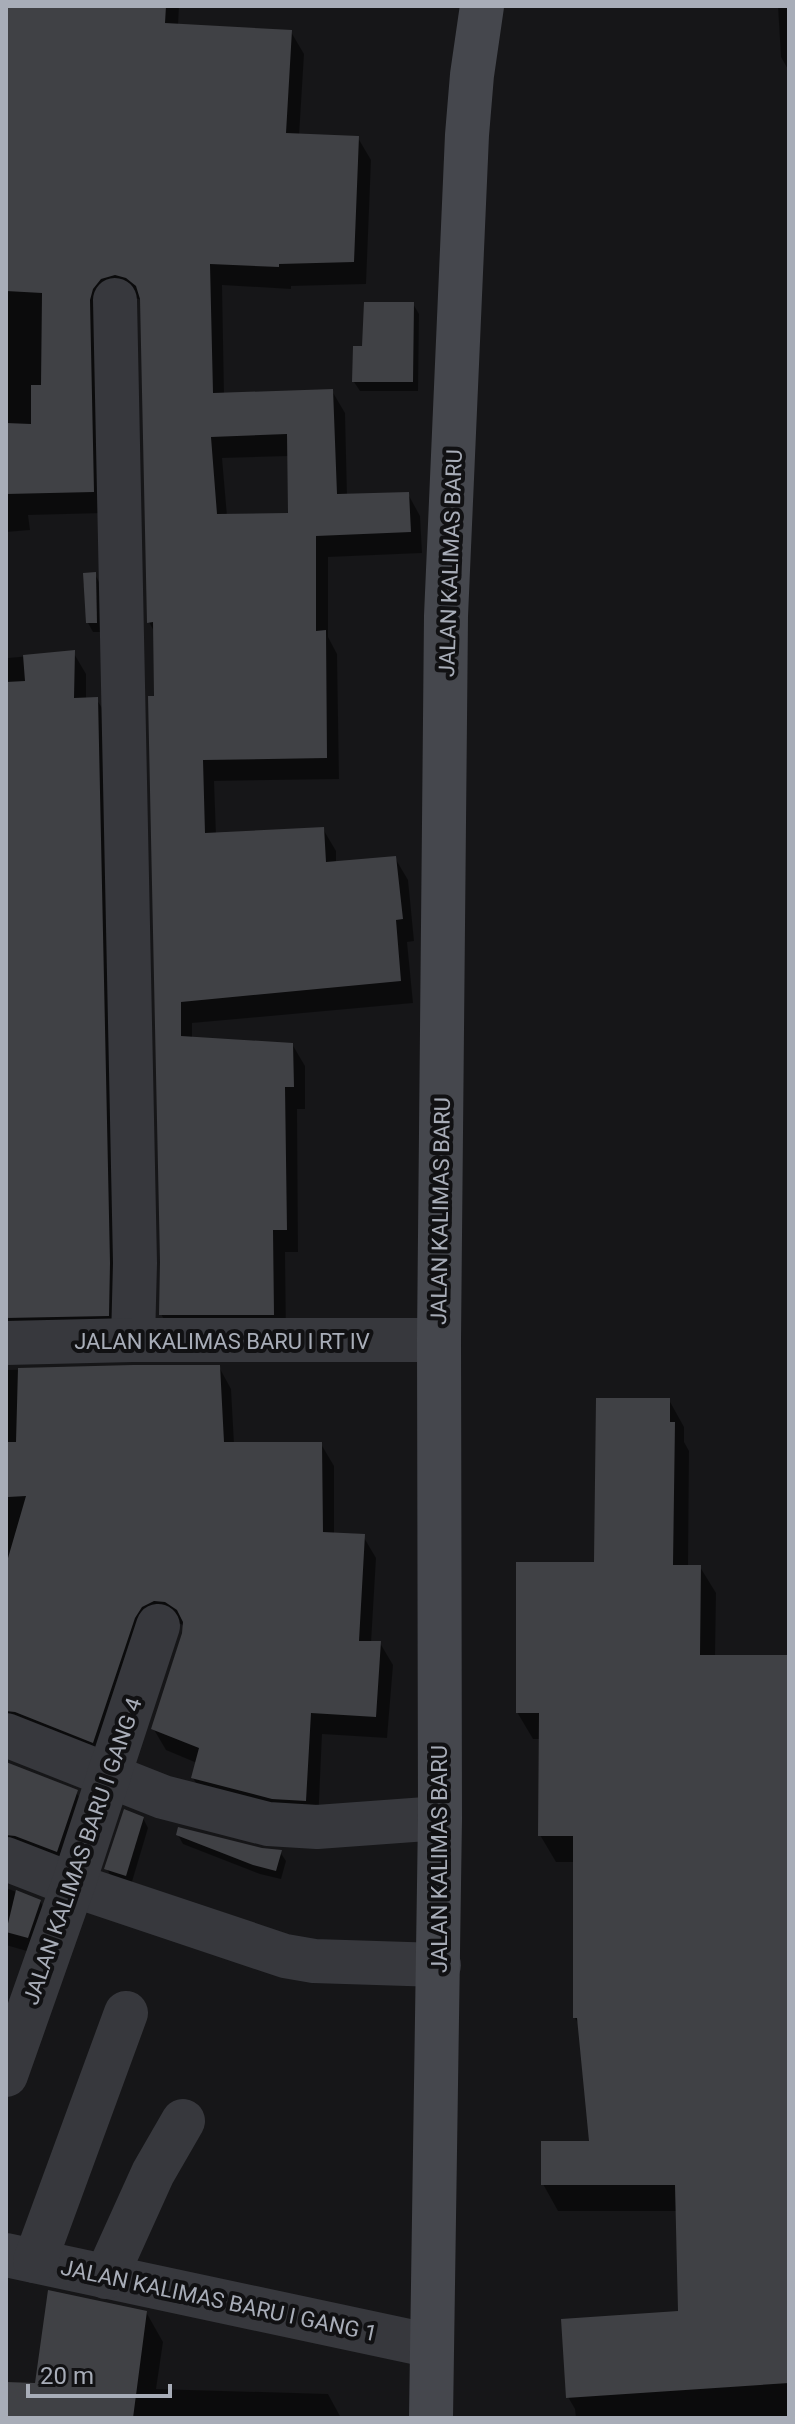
<svg xmlns="http://www.w3.org/2000/svg" width="795" height="2424" font-family="Roboto,sans-serif">
<style>
.shadow{fill:#0007;fill-rule:evenodd}
.building{fill:#404145;fill-rule:evenodd}
.lines{fill:none;stroke-linecap:round;stroke-linejoin:round}
.street{stroke:#37383d;stroke-width:44}
.secondary{stroke:#45474d;stroke-width:44}
.labels{text-anchor:middle;stroke-width:8;stroke-linejoin:round;paint-order:stroke}
.street-label{font-size:22px;fill:#a8adb8;stroke:#111113}
</style>
<rect width="100%" height="100%" fill="#161618"/>
<g class="shadow">
<path d="M 6,6 L 179,6 L 178,26 L 291,32 L 304,54 L 299,136 L 358,138 L 371,160 L 366,284 L 291,286 L 291,289 L 222,285 L 224,395 L 332,391 L 345,413 L 347,496 L 408,494 L 420,516 L 422,553 L 328,557 L 328,637 L 337,654 L 339,779 L 214,781 L 216,835 L 323,829 L 336,851 L 336,863 L 395,858 L 408,880 L 414,941 L 407,942 L 413,1003 L 192,1023 L 192,1039 L 292,1044 L 305,1066 L 305,1109 L 297,1109 L 298,1252 L 285,1252 L 286,1336 L 173,1336 L 161,1314 L 155,633 L 149,622 L 142,300 L 129,296 L 105,513 L 28,515 L 30,530 L 6,532 ZM 289,456 L 290,515 L 227,516 L 222,458 Z"/>
<polygon points="778,6 789,6 789,71 781,57"/>
<polygon points="413,304 419,314 418,391 360,391 354,382 364,348"/>
<polygon points="95,574 100,584 101,632 93,632 88,623"/>
<polygon points="73,652 86,674 86,700 97,700 110,721 120,1337 6,1343 6,655 8,658"/>
<polygon points="219,1367 231,1389 234,1444 321,1444 334,1466 334,1535 363,1536 376,1558 371,1643 380,1643 393,1665 387,1738 322,1734 318,1823 206,1800 193,1778 197,1763 166,1750 153,1728 184,1626 181,1624 165,1623 106,1763 6,1736 6,1370"/>
<polygon points="669,1400 684,1427 684,1442 689,1451 688,1567 700,1567 716,1593 715,1657 789,1657 789,2418 576,2418 575,2409 568,2397 680,2313 677,2211 558,2211 543,2184 591,2143 580,2026 575,2018 575,1862 556,1862 540,1835 541,1739 533,1739 517,1712 596,1564"/>
<polygon points="6,1764 76,1792 89,1814 70,1873 6,1853"/>
<polygon points="143,1818 148,1828 131,1885 112,1878 107,1869"/>
<polygon points="178,1835 280,1852 286,1861 281,1879 260,1874 183,1844"/>
<polygon points="6,1888 40,1901 49,1917 37,1954 6,1945"/>
<polygon points="146,2312 163,2342 156,2389 328,2394 341,2418 6,2418 6,2384 37,2385"/>
</g>
<g class="building">
<path d="M 6,6 L 166,6 L 165,23 L 292,30 L 286,133 L 359,136 L 354,262 L 279,264 L 279,267 L 210,264 L 213,393 L 333,389 L 337,494 L 409,492 L 411,532 L 316,536 L 316,631 L 326,630 L 327,758 L 203,760 L 205,833 L 324,827 L 326,862 L 396,856 L 403,919 L 396,920 L 401,981 L 181,1002 L 181,1036 L 293,1043 L 294,1087 L 285,1087 L 287,1230 L 273,1230 L 274,1315 L 159,1315 L 160,1262 L 148,696 L 154,696 L 153,622 L 147,623 L 140,299 L 136,286 L 126,278 L 115,275 L 101,279 L 93,289 L 90,300 L 94,492 L 6,494 L 6,423 L 31,424 L 31,385 L 41,385 L 42,293 L 6,291 ZM 287,434 L 288,513 L 217,514 L 211,437 Z"/>
<polygon points="364,302 414,302 413,382 352,382 353,346 362,346"/>
<polygon points="96,572 97,623 86,623 83,573"/>
<polygon points="75,650 74,698 98,697 110,1263 109,1316 6,1318 6,682 25,681 23,655"/>
<polygon points="133,1365 220,1365 224,1442 322,1442 323,1532 365,1534 359,1641 381,1641 376,1717 311,1713 306,1801 272,1799 191,1778 199,1748 151,1729 182,1633 183,1622 177,1610 165,1602 154,1601 142,1607 135,1618 93,1743 15,1712 6,1711 6,1565 26,1496 8,1497 6,1442 16,1442 18,1368"/>
<polygon points="596,1398 670,1398 670,1422 675,1422 673,1565 701,1565 700,1655 789,1655 789,2383 566,2398 561,2319 678,2311 675,2185 541,2185 541,2141 589,2141 577,2018 573,2018 573,1836 538,1836 539,1713 516,1713 516,1562 594,1562"/>
<polygon points="6,1762 78,1790 57,1852 15,1836 6,1835"/>
<polygon points="124,1809 144,1817 126,1876 104,1869"/>
<polygon points="178,1827 262,1848 282,1850 276,1871 253,1865 176,1835"/>
<polygon points="16,1890 41,1900 28,1938 6,1932"/>
<polygon points="48,2290 147,2311 133,2418 6,2418 6,2382 35,2383"/>
</g>
<g class="lines">
<g class="street">
<polyline points="115,300 135,1263 133,1340"/>
<polyline points="6,1343 133,1340 439,1340"/>
<polyline points="6,1735 163,1797 268,1824 317,1827 440,1818"/>
<polyline points="6,1859 73,1885 285,1956 314,1961 439,1965"/>
<polyline points="6,2075 73,1885 158,1626"/>
<polyline points="6,2255 432,2346"/>
<polyline points="35,2261 126,2013"/>
<polyline points="106,2277 153,2173 183,2121"/>
</g>
<polyline class="secondary" points="431,2418 440,1818 439,1340 446,616 467,135 472,75 482,6"/>
</g>
<g class="labels">
<g class="street-label">
<text transform="translate(450 563) rotate(-88)" y="8">JALAN KALIMAS BARU</text>
<text transform="translate(440 1211) rotate(-89)" y="8">JALAN KALIMAS BARU</text>
<text x="222" y="1349">JALAN KALIMAS BARU I RT IV</text>
<text transform="translate(82 1851) rotate(-71)" y="8">JALAN KALIMAS BARU I GANG 4</text>
<text transform="translate(439 1859) rotate(-90)" y="8">JALAN KALIMAS BARU</text>
<text transform="translate(219 2300) rotate(12)" y="8">JALAN KALIMAS BARU I GANG 1</text>
</g>
</g>
<rect width="795" height="2424" fill="none" stroke="#a8adb8" stroke-width="16"/>
<path d="M28 2384v12h142v-12" fill="none" stroke="#a8adb8" stroke-width="4"/>
<text x="40" y="2384" font-size="24" fill="#a8adb8" stroke="#111113" stroke-width="6" paint-order="stroke">20 m</text>
</svg>
